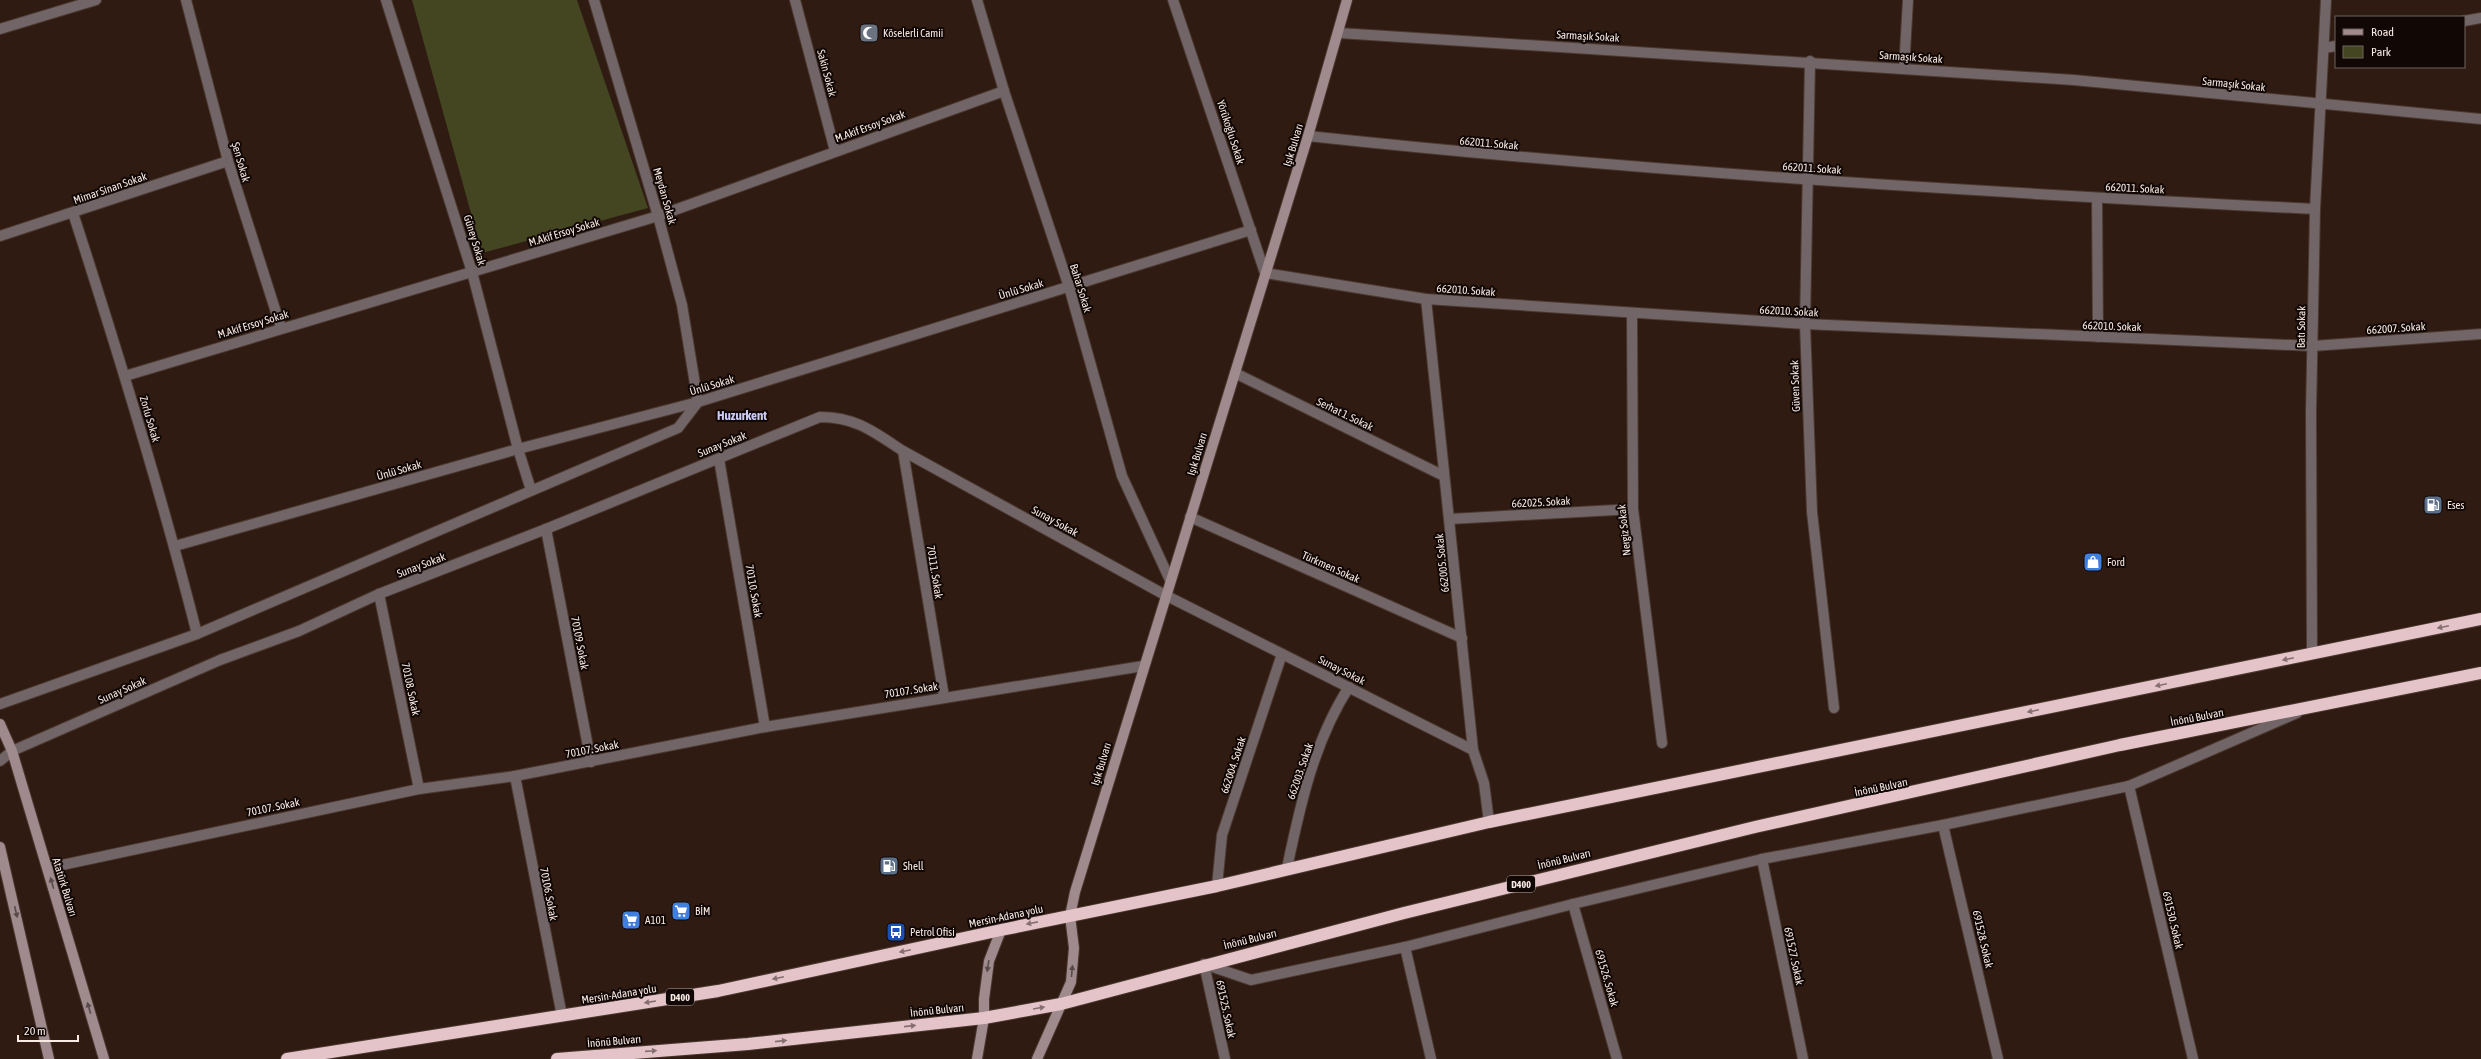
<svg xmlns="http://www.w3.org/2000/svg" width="2481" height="1059" font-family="'Asap Condensed',sans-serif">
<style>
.green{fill:#434621}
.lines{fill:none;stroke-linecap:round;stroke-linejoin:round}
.street-casing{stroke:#4b382f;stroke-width:12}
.secondary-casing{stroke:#4b382f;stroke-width:12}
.highway-casing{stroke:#4b382f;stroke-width:14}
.street{stroke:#716567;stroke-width:10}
.secondary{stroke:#9f8b8e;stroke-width:10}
.highway{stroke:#e4c4c9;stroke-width:12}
.oneway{fill:#856f71}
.oneway2{fill:#584a4a}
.labels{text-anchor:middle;stroke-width:4;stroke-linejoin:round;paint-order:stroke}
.shield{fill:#110805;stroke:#b3a6a1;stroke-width:1}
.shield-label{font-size:10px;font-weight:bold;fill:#f9eae4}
.poi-label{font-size:11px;fill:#f9eae4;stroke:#110805;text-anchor:start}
.street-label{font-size:11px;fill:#f9eae4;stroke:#110805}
.quarter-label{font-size:13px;font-weight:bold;fill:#caccf7;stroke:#110805}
</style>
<rect width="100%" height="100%" fill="#2f1b12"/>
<polygon class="green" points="412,0 577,0 648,208 482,253"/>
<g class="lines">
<defs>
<g id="street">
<polyline points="186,0 228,161 281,328"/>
<polyline points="386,0 472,272 518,449 531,490"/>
<polyline points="795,0 835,151"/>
<polyline points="977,0 1004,91 1069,287 1122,476 1170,580"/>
<polyline points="1173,0 1265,273 1426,299 1805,324 2313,346 2481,334"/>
<polyline points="2464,21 2481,18"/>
<polyline points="0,29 96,0"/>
<polyline points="1339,33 2074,80 2481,119"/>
<polyline points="2324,48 2336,46"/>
<polyline points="1810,61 1805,324 1812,512 1834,708"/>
<polyline points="1904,69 1908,0"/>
<path d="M 1308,136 C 1643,172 1979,192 2315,209"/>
<polyline points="2097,198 2098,337"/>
<path d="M 73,213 C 118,352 161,492 197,634"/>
<polyline points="0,236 228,161"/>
<polyline points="1426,299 1473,750 1484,783 1489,822"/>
<polyline points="1632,314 1633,509 1662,743"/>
<polyline points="1235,373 1444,476"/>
<polyline points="125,376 658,216 1004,91"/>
<polyline points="903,451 944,697"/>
<polyline points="719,459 765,727"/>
<polyline points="1190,517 1462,638"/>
<polyline points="1450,519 1633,509"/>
<polyline points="546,529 591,762"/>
<polyline points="175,546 518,449 698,402 1251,230"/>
<polyline points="379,594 419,789"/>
<polyline points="2312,654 2311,413 2315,209 2326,0"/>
<polyline points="0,704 197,634 678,428 698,402 682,305 658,216 594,0"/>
<path d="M 0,761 L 12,751 L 220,660 L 299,631 L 379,594 L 546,529 L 820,417 C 856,417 874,432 903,451 L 1165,595 L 1473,750"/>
<polyline points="515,776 562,1016"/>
<polyline points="2129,786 2193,1059"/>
<polyline points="1943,825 1998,1059"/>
<polyline points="1762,859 1803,1059"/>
<polyline points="48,868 419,789 515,776 765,727 1143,666"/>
<path d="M 1287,868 C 1300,806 1314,741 1349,687"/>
<polyline points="1217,886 1222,835 1282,654"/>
<polyline points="1573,904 1617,1059"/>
<polyline points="1405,947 1431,1059"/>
<polyline points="1204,964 1251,980 1405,947 1573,904 1762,859 1943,825 2129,786 2297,713"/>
<polyline points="1204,964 1225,1059"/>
</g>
<g id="secondary">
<polyline points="0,724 12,751 104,1059"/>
<polyline points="0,847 49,1059"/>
<polyline points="977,1059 984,1018 984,999 989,961 1001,930"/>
<polyline points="1037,1059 1071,982 1074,948 1070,916 1075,892 1308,136 1347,0"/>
</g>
<g id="highway">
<polyline points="287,1059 718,991 1001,930 1217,886 1489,822 2481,619"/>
<polyline points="557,1059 748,1044 984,1018 1061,1004 1404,913 1755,827 2120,745 2481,673"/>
</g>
</defs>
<use href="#street" class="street-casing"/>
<use href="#secondary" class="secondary-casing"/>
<use href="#highway" class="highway-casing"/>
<use href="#street" class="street"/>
<use href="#secondary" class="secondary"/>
<use href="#highway" class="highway"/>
</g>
<defs><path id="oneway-solid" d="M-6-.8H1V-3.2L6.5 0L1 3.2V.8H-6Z"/></defs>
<g class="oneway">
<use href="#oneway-solid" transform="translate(2443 627) rotate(168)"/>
<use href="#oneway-solid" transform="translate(2288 659) rotate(168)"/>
<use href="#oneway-solid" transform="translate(2161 685) rotate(168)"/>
<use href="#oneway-solid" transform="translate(2033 711) rotate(168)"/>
<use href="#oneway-solid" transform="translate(1032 923) rotate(169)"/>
<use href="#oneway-solid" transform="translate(905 951) rotate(168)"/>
<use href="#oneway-solid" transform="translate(778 978) rotate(168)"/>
<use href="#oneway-solid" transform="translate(650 1002) rotate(171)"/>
<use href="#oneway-solid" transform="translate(1039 1008) rotate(-10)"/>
<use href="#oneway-solid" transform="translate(910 1026) rotate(-6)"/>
<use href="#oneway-solid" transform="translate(781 1041) rotate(-6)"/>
<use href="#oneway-solid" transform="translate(651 1051) rotate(-4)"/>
</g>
<g class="oneway2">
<use href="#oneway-solid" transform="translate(52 883) rotate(-106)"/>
<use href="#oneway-solid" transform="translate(16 912) rotate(77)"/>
<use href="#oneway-solid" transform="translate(988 966) rotate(99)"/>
<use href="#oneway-solid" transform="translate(1072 971) rotate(-85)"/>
<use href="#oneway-solid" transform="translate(89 1008) rotate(-106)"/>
</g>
<defs>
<symbol id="mosque-square" viewBox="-11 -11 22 22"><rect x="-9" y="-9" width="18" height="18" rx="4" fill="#6b7280" stroke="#110805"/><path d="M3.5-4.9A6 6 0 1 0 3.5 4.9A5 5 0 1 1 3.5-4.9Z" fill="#fff"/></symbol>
<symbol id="fuel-square" viewBox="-11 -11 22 22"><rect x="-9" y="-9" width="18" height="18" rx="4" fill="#5c6f8a" stroke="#110805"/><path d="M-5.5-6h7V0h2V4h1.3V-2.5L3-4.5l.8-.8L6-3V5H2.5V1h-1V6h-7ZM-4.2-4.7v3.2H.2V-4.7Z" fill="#fff"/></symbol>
<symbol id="shop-square" viewBox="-11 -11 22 22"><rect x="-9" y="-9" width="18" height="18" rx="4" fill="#3f7fe0" stroke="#110805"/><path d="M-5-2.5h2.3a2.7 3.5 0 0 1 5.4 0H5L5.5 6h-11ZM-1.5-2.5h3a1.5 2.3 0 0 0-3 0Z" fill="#fff"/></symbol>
<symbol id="supermarket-square" viewBox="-11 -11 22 22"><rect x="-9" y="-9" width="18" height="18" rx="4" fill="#3f7fe0" stroke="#110805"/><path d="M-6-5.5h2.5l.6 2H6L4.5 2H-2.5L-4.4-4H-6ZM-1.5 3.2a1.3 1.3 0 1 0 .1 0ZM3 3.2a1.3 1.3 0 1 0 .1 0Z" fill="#fff"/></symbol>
<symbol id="bus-square" viewBox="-11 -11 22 22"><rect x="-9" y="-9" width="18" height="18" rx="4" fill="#1a4fb4" stroke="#110805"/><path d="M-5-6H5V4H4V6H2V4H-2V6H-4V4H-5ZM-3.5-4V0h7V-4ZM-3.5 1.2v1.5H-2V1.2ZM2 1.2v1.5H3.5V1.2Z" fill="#fff"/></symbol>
</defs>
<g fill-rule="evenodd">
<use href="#mosque-square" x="858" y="22" width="22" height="22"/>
<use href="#fuel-square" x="2422" y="494" width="22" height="22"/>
<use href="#shop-square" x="2082" y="551" width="22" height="22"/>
<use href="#fuel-square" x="878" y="855" width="22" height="22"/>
<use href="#supermarket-square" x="670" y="900" width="22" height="22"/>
<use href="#supermarket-square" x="620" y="909" width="22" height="22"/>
<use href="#bus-square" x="885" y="921" width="22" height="22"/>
</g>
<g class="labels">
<g class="shield">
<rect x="1507" y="876" width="28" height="16" rx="3"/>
<rect x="666" y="989" width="28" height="16" rx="3"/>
</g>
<g class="shield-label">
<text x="1521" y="888">D400</text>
<text x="680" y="1001">D400</text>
</g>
<g class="poi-label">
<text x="883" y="37">Köselerli Camii</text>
<text x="2447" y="509">Eses</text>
<text x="2107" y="566">Ford</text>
<text x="903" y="870">Shell</text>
<text x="695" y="915">BİM</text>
<text x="645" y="924">A101</text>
<text x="910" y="936">Petrol Ofisi</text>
</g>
<g class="street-label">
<text transform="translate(1588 36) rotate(3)" y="4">Sarmaşık Sokak</text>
<text transform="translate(1911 57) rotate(4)" y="4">Sarmaşık Sokak</text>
<text transform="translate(827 73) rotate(75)" y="4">Sakin Sokak</text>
<text transform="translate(2234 84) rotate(6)" y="4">Sarmaşık Sokak</text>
<text transform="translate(870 126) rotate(-20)" y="4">M.Akif Ersoy Sokak</text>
<text transform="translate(1231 132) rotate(72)" y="4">Yörükoğlu Sokak</text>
<text transform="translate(1489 143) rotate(5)" y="4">662011. Sokak</text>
<text transform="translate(1293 145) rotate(-73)" y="4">Işık Bulvarı</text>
<text transform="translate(241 162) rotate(74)" y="4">Şen Sokak</text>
<text transform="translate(1812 168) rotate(4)" y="4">662011. Sokak</text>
<text transform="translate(110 188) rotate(-19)" y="4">Mimar Sinan Sokak</text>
<text transform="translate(2135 188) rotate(3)" y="4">662011. Sokak</text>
<text transform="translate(665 196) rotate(74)" y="4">Meydan Sokak</text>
<text transform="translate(564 232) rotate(-17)" y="4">M.Akif Ersoy Sokak</text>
<text transform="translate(475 240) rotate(73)" y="4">Güney Sokak</text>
<text transform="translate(1081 288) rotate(73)" y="4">Bahar Sokak</text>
<text transform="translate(1021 289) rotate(-17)" y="4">Ünlü Sokak</text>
<text transform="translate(1466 290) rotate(4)" y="4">662010. Sokak</text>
<text transform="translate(1789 311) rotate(3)" y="4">662010. Sokak</text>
<text transform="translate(253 324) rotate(-17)" y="4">M.Akif Ersoy Sokak</text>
<text transform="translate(2112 326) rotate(2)" y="4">662010. Sokak</text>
<text transform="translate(2301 327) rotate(-89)" y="4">Batı Sokak</text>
<text transform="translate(2396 328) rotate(-4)" y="4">662007. Sokak</text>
<text transform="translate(712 385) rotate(-17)" y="4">Ünlü Sokak</text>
<text transform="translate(1795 386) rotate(-92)" y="4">Güven Sokak</text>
<text transform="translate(1345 414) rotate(26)" y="4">Serhat 1. Sokak</text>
<text transform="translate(150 419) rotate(74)" y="4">Zorlu Sokak</text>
<text transform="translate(722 444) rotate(-22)" y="4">Sunay Sokak</text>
<text transform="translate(1197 454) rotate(-73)" y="4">Işık Bulvarı</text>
<text transform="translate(399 470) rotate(-16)" y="4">Ünlü Sokak</text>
<text transform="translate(1541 502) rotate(-3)" y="4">662025. Sokak</text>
<text transform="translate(1055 521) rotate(29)" y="4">Sunay Sokak</text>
<text transform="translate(1624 530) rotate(-96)" y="4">Nergiz Sokak</text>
<text transform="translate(1442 563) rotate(-96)" y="4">662005. Sokak</text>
<text transform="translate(421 565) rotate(-21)" y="4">Sunay Sokak</text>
<text transform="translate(1331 567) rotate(24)" y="4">Türkmen Sokak</text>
<text transform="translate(935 572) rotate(81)" y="4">70111. Sokak</text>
<text transform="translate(754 591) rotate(80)" y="4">70110. Sokak</text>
<text transform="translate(580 643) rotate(79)" y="4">70109. Sokak</text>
<text transform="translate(1342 670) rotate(27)" y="4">Sunay Sokak</text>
<text transform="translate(411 689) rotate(78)" y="4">70108. Sokak</text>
<text transform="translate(122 690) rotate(-24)" y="4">Sunay Sokak</text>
<text transform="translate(911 690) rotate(-9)" y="4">70107. Sokak</text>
<text transform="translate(2197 717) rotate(-11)" y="4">İnönü Bulvarı</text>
<text transform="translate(592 749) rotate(-11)" y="4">70107. Sokak</text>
<text transform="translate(1101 764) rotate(-73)" y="4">Işık Bulvarı</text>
<text transform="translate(1233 765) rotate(-72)" y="4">662004. Sokak</text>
<text transform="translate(1300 771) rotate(-71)" y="4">662003. Sokak</text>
<text transform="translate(1881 787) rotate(-12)" y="4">İnönü Bulvarı</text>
<text transform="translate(273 807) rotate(-12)" y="4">70107. Sokak</text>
<text transform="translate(1564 859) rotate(-14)" y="4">İnönü Bulvarı</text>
<text transform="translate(65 887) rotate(73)" y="4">Atatürk Bulvarı</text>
<text transform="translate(549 894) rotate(79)" y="4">70106. Sokak</text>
<text transform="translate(1006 916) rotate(-12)" y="4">Mersin-Adana yolu</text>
<text transform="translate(2173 920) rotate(77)" y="4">691530. Sokak</text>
<text transform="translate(1250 939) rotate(-14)" y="4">İnönü Bulvarı</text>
<text transform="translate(1983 939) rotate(77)" y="4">691528. Sokak</text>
<text transform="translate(1794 956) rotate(78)" y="4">691527. Sokak</text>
<text transform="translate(1607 978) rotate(74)" y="4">691526. Sokak</text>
<text transform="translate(619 994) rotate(-9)" y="4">Mersin-Adana yolu</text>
<text transform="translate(1226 1009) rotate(78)" y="4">691525. Sokak</text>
<text transform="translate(937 1010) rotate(-6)" y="4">İnönü Bulvarı</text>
<text transform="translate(614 1041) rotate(-5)" y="4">İnönü Bulvarı</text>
</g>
<g class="quarter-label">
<text x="742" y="420">Huzurkent</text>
</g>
</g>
<rect x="2335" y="16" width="130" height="52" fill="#110805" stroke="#6e625e"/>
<rect x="2343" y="29" width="20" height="6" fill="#9f8b8e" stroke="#6e625e"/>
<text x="2371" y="36" font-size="12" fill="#f9eae4">Road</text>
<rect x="2343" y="46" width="20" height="12" fill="#434621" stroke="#6e625e"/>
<text x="2371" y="56" font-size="12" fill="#f9eae4">Park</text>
<path d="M18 1035v6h60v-6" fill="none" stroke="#f9eae4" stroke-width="2"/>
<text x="24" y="1035" font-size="12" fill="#f9eae4" stroke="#110805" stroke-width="3" paint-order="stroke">20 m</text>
</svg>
